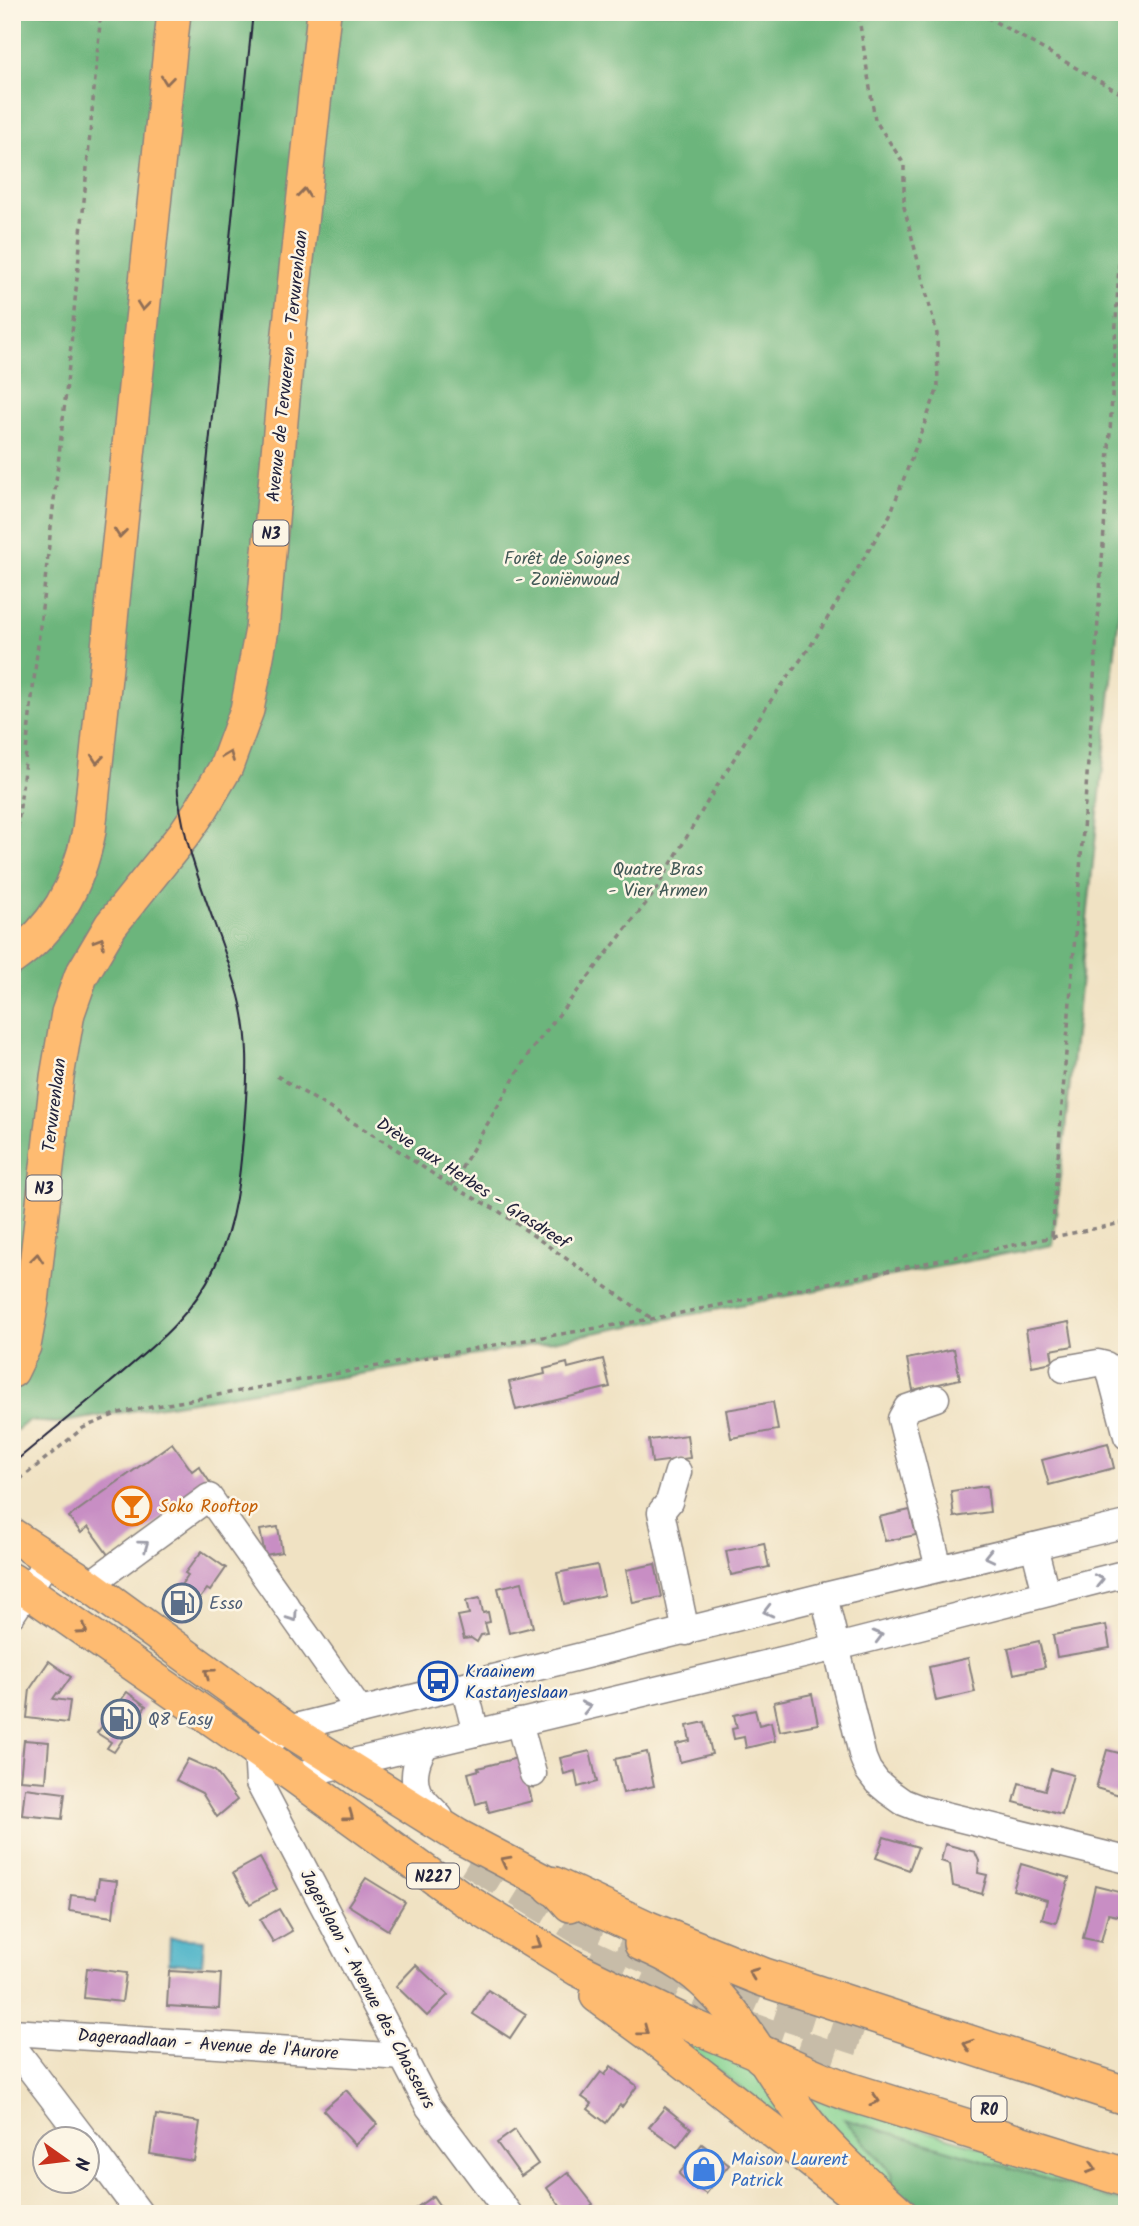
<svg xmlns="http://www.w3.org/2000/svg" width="1139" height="2226" font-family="Kalam,sans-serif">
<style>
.green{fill:#85d391;stroke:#547a66;stroke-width:2}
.forest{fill:#6cb57b;stroke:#476c5b;stroke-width:2}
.water{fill:#4ab2c8;stroke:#366a82;stroke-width:2}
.building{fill:#c88ec4}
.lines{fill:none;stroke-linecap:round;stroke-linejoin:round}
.highway-tunnel{stroke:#c7bca8;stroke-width:38;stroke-dasharray:38 19;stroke-linecap:butt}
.minor-casing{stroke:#89827f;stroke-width:29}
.major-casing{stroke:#89827f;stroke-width:36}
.highway-casing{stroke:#89827f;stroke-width:41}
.path{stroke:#89827f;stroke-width:3.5;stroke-dasharray:5 5;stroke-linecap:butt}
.minor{stroke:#fff;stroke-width:26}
.major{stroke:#febb71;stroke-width:33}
.highway{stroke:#febb71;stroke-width:38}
.tram{stroke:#22223b;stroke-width:2}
.oneway{stroke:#906e56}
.oneway2{stroke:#9c9ca7}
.labels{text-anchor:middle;stroke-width:5;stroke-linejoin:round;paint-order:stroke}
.shield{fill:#fcf5e5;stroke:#63616e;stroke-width:2}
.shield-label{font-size:16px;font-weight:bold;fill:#22223b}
.street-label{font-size:18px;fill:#22223b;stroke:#fcf5e5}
.park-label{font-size:18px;fill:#405755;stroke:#fcf5e5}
.food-label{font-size:18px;fill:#c56008;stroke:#fcf5e5;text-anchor:start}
.service-label{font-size:18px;fill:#4e5e75;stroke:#fcf5e5;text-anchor:start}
.transit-label{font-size:18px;fill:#164399;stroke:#fcf5e5;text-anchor:start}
.shop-label{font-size:18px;fill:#366cbe;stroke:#fcf5e5;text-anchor:start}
</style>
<rect width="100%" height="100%" fill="#fcf5e5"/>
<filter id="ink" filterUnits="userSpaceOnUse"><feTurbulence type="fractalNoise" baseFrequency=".0143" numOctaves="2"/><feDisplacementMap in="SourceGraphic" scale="14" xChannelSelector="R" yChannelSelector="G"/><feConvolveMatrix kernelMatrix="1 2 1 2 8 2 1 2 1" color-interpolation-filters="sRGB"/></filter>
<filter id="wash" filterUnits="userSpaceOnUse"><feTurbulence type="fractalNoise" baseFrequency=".00686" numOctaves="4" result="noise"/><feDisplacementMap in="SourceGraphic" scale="28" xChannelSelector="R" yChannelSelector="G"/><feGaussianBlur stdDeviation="1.57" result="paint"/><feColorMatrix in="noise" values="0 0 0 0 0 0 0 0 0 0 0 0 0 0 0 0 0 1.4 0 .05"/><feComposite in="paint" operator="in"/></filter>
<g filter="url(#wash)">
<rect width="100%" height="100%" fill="#f0e2c3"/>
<g class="green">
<polygon points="660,2027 749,2062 816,2145"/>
<polygon points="806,2096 1127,2189 1127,2203 845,2120 893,2174 891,2187 867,2167"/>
</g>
<g class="forest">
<polygon points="12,12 1127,12 1127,537 1053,1245 490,1353 57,1423 28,1421 17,1430 12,1429"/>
<polygon points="844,2119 1127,2203 1127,2214 917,2214 891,2187 893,2174"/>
</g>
<polygon class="water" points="170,1938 204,1940 202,1965 169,1963"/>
<g id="blocks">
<g class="building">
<polygon points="1069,1322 1073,1346 1051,1350 1053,1362 1032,1366 1026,1330"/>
<polygon points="954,1349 960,1379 913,1390 907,1359"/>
<polygon points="603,1359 610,1387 516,1410 509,1382 545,1374 544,1369 567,1363 568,1368"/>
<polygon points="773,1402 778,1430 731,1438 726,1410"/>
<polygon points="687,1435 690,1458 652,1463 649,1440"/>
<polygon points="172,1443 192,1471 199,1466 211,1484 109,1556 88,1527 81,1533 69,1517"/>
<polygon points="1108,1443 1114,1468 1049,1485 1042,1460"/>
<polygon points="987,1486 990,1512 954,1517 951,1491"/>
<polygon points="910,1510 916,1535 885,1541 879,1517"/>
<polygon points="278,1527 282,1552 265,1555 260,1530"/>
<polygon points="764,1543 769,1567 731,1575 726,1551"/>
<polygon points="202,1551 226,1568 210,1591 207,1589 184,1620 182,1620 166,1608 166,1606 188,1575 185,1573"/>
<polygon points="655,1564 662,1597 633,1603 626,1570"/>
<polygon points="597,1565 604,1595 564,1604 557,1573"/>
<polygon points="522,1582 533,1627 509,1633 498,1588"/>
<polygon points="480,1598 483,1613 488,1612 490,1622 485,1623 488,1634 481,1635 477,1642 471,1638 464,1639 458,1616 469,1614 466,1601"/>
<polygon points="1106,1625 1110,1648 1057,1657 1053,1635"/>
<polygon points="1039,1641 1045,1667 1014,1674 1008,1648"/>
<polygon points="968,1658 975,1692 936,1701 929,1667"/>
<polygon points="49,1661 71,1677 59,1694 57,1693 53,1699 70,1701 67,1723 27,1718 30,1689"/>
<polygon points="127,1692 146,1706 114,1752 107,1748 111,1742 97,1733"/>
<polygon points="812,1694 818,1724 780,1731 774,1702"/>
<polygon points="755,1710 759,1725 771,1722 775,1741 746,1748 744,1737 734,1739 732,1729 737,1728 734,1715"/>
<polygon points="705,1722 712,1754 680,1762 676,1744 690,1741 687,1726"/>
<polygon points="24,1740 49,1742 46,1782 20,1780"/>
<polygon points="1107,1750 1127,1755 1126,1797 1096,1788"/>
<polygon points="590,1751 597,1782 578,1787 575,1771 564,1774 560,1758"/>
<polygon points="647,1752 654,1786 623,1793 615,1759"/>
<polygon points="521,1757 532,1801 489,1812 486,1801 476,1804 468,1773 479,1770 478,1768"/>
<polygon points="188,1759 215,1771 237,1800 217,1817 202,1793 176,1780"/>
<polygon points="1051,1769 1073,1775 1062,1815 1014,1802 1019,1783 1045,1790"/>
<polygon points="25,1788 65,1793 62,1819 22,1815"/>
<polygon points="884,1837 918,1847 909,1870 876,1858"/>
<polygon points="945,1844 975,1852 979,1861 978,1873 987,1875 982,1894 953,1886 950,1864 941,1861"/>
<polygon points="260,1858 277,1889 250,1904 233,1873"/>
<polygon points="1021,1864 1069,1878 1056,1923 1042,1919 1047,1900 1013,1890"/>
<polygon points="366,1878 405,1902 388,1930 348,1905"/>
<polygon points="99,1879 117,1881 113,1917 69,1911 71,1895 96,1898"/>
<polygon points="1095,1886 1127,1894 1127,1918 1108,1914 1101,1942 1083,1938"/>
<polygon points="279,1909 292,1931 273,1942 260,1920"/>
<polygon points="416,1965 448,1995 427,2016 396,1986"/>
<polygon points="87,1968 126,1973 122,2002 84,1998"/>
<polygon points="169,1971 221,1974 219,2009 167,2006"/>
<polygon points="488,1990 526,2014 510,2038 473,2014"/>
<polygon points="611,2066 637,2086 622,2107 620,2105 606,2123 588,2109 592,2104 582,2097 601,2072 605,2075"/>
<polygon points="346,2090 377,2124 355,2145 323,2110"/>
<polygon points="665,2107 691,2128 677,2147 649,2127"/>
<polygon points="156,2115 200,2122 194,2161 150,2154"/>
<polygon points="515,2130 538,2164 521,2176 497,2143"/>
<polygon points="702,2144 729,2165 706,2194 697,2188 696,2190 679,2174"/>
<polygon points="568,2172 593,2204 581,2214 566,2214 547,2188"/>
<polygon points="433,2196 445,2214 420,2214 416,2208"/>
</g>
</g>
</g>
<g filter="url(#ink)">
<use href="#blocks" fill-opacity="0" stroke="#89827f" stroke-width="2"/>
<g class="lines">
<g class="highway-tunnel">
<polyline points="471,1858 578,1924 759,2003 862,2037"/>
<polyline points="589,1958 752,2032 852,2067"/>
</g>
<defs>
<g id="minor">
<polyline points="1064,1369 1098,1363 1106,1365 1110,1371 1127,1436"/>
<polyline points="936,1398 907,1408 901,1419 939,1568"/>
<polyline points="678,1472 669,1502 661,1512 686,1632"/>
<polyline points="1034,1546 1046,1593"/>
<polyline points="89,1585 209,1497 360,1711"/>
<polyline points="824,1596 863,1758 868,1770 877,1782 889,1792 903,1802 921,1809 1127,1860"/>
<polyline points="12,1614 48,1560"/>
<polyline points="464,1686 476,1733"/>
<polyline points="519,1722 533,1774"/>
<path d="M 427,1744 C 417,1756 411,1776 418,1792 C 423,1801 433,1809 440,1817"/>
<polyline points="294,1776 837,1647 1127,1573"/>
<polyline points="12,2032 404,2057"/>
<polyline points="12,2045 83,2138"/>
<polyline points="88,2144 140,2214"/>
<polyline points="509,2214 429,2107 259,1783 257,1750 287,1729 824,1596 1127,1524"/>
</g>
<g id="major">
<path d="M 12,958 C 56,928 79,883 89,831 L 174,12"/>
<polyline points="12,1371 24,1346 32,1302 57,1077 68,1013 81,976 111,925 185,833 202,808 226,767 247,710 262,629 289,333 324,12"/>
<polyline points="12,1535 89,1585 287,1729 458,1836 553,1886 570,1905"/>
<polyline points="12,1580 294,1776 462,1898 577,1969 693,2026 762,2055"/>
<path d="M 641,1944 C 656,1950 670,1957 684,1966 C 740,2005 767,2072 809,2124 C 835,2156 870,2186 901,2214"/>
<polyline points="597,1996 649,2034 853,2194"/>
</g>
<g id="highway">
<polyline points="553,1886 647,1930 763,1977 1127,2096"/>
<path d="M 762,2055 C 791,2067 818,2081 847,2091 L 1127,2178"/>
</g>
</defs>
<use href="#minor" class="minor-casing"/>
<use href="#major" class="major-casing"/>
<use href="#highway" class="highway-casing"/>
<g class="path">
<polyline points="978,12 1127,97"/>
<polyline points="12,878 70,356 101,12"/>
<polyline points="277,1076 393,1147 451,1186 497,1210 651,1318"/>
<polyline points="451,1186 529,1053 654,893 706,804 766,707 810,647 890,515 938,388 937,334 904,207 904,164 875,120 858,12"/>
<path d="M 1052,1236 C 1077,904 1105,572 1120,240 L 1127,221"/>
<polyline points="12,1486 83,1428 118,1413 489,1346 651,1319 1127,1222"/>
</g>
<use href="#minor" class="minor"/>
<use href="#major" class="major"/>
<use href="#highway" class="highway"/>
<path class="tram" d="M 12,1464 C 45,1437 77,1410 110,1383 C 151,1348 192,1317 215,1266 C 236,1223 240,1175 244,1127 C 248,1079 251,1032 236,986 C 217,924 185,857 178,793 C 176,772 178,751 180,730 L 253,12"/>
</g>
<defs><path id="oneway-chevron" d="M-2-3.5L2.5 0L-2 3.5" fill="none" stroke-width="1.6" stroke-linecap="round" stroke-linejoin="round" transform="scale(1.75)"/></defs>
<g class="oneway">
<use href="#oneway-chevron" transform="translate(167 80) rotate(96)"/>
<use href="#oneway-chevron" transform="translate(304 193) rotate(-84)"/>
<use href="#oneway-chevron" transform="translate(143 306) rotate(96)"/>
<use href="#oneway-chevron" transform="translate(120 533) rotate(96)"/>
<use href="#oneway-chevron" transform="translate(229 756) rotate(-69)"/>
<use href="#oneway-chevron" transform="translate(97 759) rotate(96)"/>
<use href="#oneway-chevron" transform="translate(100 942) rotate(-58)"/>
<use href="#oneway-chevron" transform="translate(37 1258) rotate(-84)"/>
<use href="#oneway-chevron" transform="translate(83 1630) rotate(35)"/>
<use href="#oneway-chevron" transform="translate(209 1673) rotate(-144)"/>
<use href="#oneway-chevron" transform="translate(349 1816) rotate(36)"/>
<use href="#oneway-chevron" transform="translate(505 1861) rotate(-152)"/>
<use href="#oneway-chevron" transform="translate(537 1944) rotate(32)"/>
<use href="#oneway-chevron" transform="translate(753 1973) rotate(-159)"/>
<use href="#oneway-chevron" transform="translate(644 2031) rotate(37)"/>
<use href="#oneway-chevron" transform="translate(968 2045) rotate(-162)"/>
<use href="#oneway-chevron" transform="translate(875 2100) rotate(17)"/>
<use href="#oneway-chevron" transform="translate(1092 2168) rotate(17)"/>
</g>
<g class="oneway2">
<use href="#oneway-chevron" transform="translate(144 1545) rotate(-36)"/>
<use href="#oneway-chevron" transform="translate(989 1556) rotate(167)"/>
<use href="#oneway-chevron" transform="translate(1099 1580) rotate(-13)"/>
<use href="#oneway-chevron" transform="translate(768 1611) rotate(166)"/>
<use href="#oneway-chevron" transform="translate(293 1617) rotate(55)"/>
<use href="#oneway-chevron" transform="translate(878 1636) rotate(-15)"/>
<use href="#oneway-chevron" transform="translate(586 1707) rotate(-13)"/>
</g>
</g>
<defs>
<symbol id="bar-ring" viewBox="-11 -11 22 22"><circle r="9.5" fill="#fcf5e5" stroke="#e8710a" stroke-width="1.5"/><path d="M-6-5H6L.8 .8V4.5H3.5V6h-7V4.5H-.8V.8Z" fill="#e8710a"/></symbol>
<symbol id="fuel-ring" viewBox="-11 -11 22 22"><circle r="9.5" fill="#fcf5e5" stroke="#5c6f8a" stroke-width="1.5"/><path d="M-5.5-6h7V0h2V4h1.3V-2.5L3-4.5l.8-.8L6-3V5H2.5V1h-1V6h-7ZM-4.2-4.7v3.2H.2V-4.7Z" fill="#5c6f8a"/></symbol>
<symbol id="bus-ring" viewBox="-11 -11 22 22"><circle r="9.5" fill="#fcf5e5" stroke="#1a4fb4" stroke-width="1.5"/><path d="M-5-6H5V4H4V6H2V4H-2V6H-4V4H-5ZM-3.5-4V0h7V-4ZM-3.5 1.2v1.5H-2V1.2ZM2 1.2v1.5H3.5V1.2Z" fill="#1a4fb4"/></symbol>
<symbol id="shop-ring" viewBox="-11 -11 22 22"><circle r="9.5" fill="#fcf5e5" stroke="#3f7fe0" stroke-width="1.5"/><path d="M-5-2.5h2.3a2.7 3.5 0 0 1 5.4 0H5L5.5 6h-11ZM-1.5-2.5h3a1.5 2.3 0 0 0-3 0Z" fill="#3f7fe0"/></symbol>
</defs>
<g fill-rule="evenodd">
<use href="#bar-ring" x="110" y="1484" width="44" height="44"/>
<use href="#fuel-ring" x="160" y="1581" width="44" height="44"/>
<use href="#bus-ring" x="416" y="1659" width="44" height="44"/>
<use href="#fuel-ring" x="99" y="1697" width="44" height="44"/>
<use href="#shop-ring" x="682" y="2147" width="44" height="44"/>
</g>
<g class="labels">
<g class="shield">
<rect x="253.5" y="520.5" width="35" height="25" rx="5"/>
<rect x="26.5" y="1175.5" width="35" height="25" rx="5"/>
<rect x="407" y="1863.5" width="52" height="25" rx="5"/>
<rect x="971.5" y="2096.5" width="35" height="25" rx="5"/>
</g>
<g class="shield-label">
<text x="271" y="539">N3</text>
<text x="44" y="1194">N3</text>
<text x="433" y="1882">N227</text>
<text x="989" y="2115">R0</text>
</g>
<g class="street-label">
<text transform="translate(287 366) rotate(-84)" y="6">Avenue de Tervueren - Tervurenlaan</text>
<text transform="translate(54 1105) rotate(-83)" y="6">Tervurenlaan</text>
<text transform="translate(473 1183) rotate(33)" y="6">Drève aux Herbes - Grasdreef</text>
<text transform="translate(368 1989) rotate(62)" y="6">Jagerslaan - Avenue des Chasseurs</text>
<text transform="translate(208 2044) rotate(4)" y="6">Dageraadlaan - Avenue de l'Aurore</text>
</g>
<g class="park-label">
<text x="567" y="564">Forêt de Soignes<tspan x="567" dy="21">- Zoniënwoud</tspan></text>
<text x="658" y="875">Quatre Bras<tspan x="658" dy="21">- Vier Armen</tspan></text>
</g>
<g class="food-label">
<text x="159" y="1512">Soko Rooftop</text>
</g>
<g class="service-label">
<text x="209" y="1609">Esso</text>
<text x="148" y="1725">Q8 Easy</text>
</g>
<g class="transit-label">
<text x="465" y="1677">Kraainem<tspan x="465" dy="21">Kastanjeslaan</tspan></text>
</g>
<g class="shop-label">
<text x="731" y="2165">Maison Laurent<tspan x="731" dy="21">Patrick</tspan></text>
</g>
</g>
<rect width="1139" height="2226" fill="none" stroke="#fcf5e5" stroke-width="42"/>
<g transform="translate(66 2160) rotate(104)"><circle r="33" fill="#fcf5e5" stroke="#a5a1a1" stroke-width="2"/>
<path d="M0-5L12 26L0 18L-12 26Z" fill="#c8321e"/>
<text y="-10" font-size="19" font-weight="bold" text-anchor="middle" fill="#22223b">N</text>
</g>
</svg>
